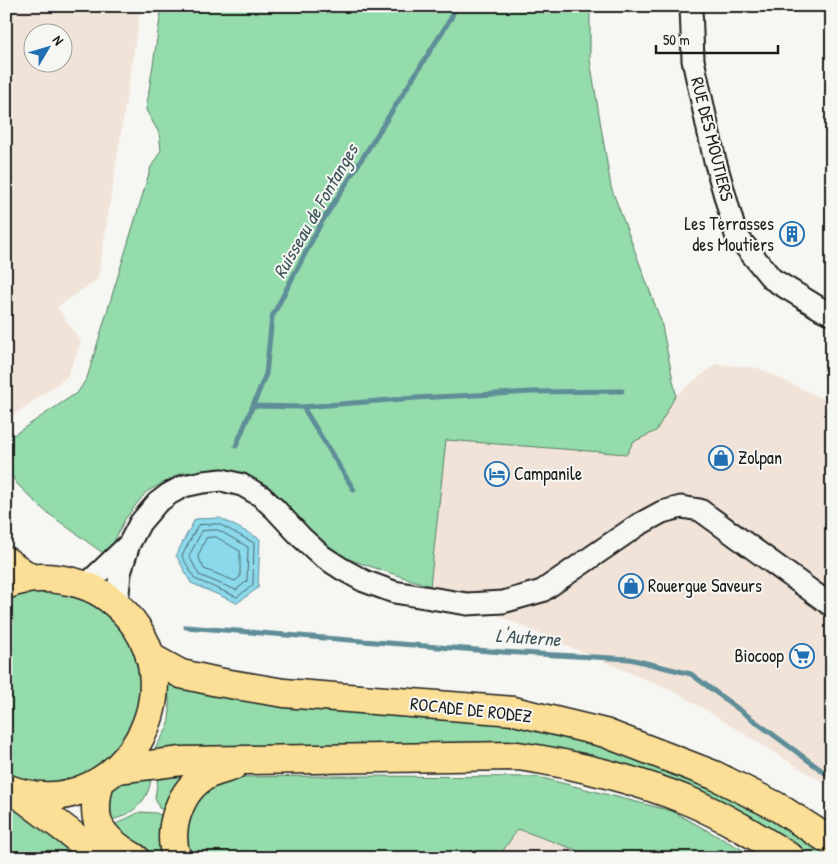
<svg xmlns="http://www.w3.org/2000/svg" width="838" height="864" font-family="'Patrick Hand',sans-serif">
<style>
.built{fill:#f2e3d8;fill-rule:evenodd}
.green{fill:#94dcab;stroke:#587c64}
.water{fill:#8cd9eb;stroke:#5f8d98}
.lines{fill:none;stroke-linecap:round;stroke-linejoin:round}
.shore{stroke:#49686f;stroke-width:1}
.stream{stroke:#5f8d98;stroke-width:5}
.minor-casing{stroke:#1c1c1c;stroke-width:25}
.major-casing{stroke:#1c1c1c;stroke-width:31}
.minor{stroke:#f6f6f2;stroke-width:21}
.major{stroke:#fbdf96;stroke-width:28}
.labels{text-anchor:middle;stroke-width:4;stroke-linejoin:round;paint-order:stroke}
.street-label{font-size:18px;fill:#1c1c1c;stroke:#f6f6f2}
.poi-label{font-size:18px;fill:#1c1c1c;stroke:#f6f6f2;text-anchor:start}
.water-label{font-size:19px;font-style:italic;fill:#3e555a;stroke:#f6f6f2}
</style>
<rect width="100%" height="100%" fill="#f6f6f2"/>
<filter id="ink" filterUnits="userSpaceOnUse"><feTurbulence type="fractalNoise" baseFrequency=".02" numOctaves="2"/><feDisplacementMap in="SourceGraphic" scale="10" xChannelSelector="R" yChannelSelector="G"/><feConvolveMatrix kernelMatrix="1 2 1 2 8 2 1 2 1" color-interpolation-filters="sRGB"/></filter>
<g filter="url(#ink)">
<g class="built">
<path d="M 6,6 L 141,6 L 98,279 L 57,307 L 81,342 L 67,377 L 6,420 ZM 32,32 L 62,32 L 62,62 L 32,62 Z"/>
<polygon points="716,364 758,368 832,403 832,788 681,695 430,586 446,440 627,454 633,442 656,431 676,395"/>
<polygon points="518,829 592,858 498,858"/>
</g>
<g class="green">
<polygon points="162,6 590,6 590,60 611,187 661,321 676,395 656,431 633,442 627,454 446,440 430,586 348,559 327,547 260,483 219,469 182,473 146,492 125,519 107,556 45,511 16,483 6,465 6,449 12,436 78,392 87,378 151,167 161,150 159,133 146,110"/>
<polygon points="33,589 86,597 110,612 141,660 142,717 111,764 59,787 6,779 6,597"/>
<polygon points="167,679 483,719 544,728 596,742 720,789 832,853 832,858 813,858 794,845 547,748 455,743 153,752 168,727 170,710"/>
<polygon points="206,766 166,811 159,808 155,798 158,777"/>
<path d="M 151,772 C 152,800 132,817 106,821 C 107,813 106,803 109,796 C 116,780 136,777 151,772 Z"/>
<polygon points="339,776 538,777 672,811 757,858 598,858 518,829 498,858 190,858 186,848 186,818 200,795 215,783 236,777"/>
<polygon points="6,806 25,815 74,851 78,858 10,858 6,854"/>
<polygon points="140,812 156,813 169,819 171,858 150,858 131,846 112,826"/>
</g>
<polygon class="water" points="220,518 260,539 258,588 237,603 191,583 176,555 195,519"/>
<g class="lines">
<g class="shore">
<polygon points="219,524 254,543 253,585 237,597 195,579 182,556 198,525"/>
<polygon points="218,530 248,547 247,581 236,590 199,575 189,556 202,531"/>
<polygon points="216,537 240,551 240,577 235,581 204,569 198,556 206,538"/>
</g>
<g class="stream">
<polyline points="253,406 303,407 415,398 534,392 622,391"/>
<polyline points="303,407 354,490"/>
<polyline points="236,446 266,374 272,317 320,225 451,18 456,6"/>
<polyline points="186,627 502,652 630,659 691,674 832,778"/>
</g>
<defs>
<g id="minor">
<polyline points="691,6 693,60 714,157 736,235 772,279 821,309 832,314"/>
<polyline points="86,585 127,546"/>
<polyline points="117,604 120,573 129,544 140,523 157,503 169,494 184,486 203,482 222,480 242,485 261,496 275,509 301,537 322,556 342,569 364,581 394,592 467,604 503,602 542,591 638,525 662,512 681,507 700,510 832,606"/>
</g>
<g id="major">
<polyline points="6,561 30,578"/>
<path d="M 6,585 C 29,575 54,577 77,583 C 96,588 112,599 125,613 C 202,695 112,831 6,788"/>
<polyline points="150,657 181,674 218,682 284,693 514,711 605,733 714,775 776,806 832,842"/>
<path d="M 117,769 L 182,761 L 518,756 C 574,764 638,780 691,802 C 726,817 759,838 791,858"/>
<path d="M 100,781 C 89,822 99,837 135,858"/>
<polyline points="16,792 103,858"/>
<path d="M 177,858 C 166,830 180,789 207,775 C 215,771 225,769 233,766"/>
</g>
</defs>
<use href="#minor" class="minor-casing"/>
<use href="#major" class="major-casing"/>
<use href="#minor" class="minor"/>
<use href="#major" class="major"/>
</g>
</g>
<defs>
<symbol id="building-ring" viewBox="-11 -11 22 22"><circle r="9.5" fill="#f6f6f2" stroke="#1f6fb2" stroke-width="1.5"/><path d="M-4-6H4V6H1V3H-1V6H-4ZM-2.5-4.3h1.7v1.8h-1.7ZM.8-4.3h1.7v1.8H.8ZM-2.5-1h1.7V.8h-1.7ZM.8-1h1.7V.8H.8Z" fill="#1f6fb2"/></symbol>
<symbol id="shop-ring" viewBox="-11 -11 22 22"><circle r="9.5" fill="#f6f6f2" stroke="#1f6fb2" stroke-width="1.5"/><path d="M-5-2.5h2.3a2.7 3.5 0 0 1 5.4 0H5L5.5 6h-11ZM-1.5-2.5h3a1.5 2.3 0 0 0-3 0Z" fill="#1f6fb2"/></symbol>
<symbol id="hotel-ring" viewBox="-11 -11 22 22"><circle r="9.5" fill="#f6f6f2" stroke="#1f6fb2" stroke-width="1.5"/><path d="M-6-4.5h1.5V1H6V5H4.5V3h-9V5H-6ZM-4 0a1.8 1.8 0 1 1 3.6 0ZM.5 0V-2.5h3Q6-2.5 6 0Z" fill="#1f6fb2"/></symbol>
<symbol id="supermarket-ring" viewBox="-11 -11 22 22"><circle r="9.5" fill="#f6f6f2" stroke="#1f6fb2" stroke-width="1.5"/><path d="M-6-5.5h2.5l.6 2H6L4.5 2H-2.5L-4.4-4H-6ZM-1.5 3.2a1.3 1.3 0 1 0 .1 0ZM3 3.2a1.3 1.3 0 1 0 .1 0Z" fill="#1f6fb2"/></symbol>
</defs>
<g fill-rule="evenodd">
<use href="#building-ring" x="778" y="220" width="28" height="28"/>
<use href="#shop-ring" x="707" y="444" width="28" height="28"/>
<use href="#hotel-ring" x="483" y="460" width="28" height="28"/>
<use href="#shop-ring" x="617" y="572" width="28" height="28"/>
<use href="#supermarket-ring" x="788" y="642" width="28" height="28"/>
</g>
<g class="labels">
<g class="street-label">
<text transform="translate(712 139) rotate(76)" y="6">RUE DES MOUTIERS</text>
<text transform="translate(471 710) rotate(6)" y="6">ROCADE DE RODEZ</text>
</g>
<g class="poi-label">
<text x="774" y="230" text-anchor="end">Les Terrasses<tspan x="774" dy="21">des Moutiers</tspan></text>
<text x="738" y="464">Zolpan</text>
<text x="514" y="480">Campanile</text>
<text x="648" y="592">Rouergue Saveurs</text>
<text x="784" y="662" text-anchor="end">Biocoop</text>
</g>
<g class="water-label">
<text transform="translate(315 211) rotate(-60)" y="7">Ruisseau de Fontanges</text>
<text transform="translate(528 637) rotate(4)" y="7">L'Auterne</text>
</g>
</g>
<rect width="838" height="864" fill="none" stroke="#f6f6f2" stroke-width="25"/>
<rect x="12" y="12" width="813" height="839" fill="none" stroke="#1c1c1c" stroke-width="2" filter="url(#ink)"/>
<g transform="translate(48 48) rotate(52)"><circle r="24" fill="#f6f6f2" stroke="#9f9f9c"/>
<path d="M0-4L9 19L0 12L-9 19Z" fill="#1f6fb2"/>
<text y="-8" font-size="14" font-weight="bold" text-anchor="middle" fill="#1c1c1c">N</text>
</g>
<path d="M656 45v8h122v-8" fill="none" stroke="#1c1c1c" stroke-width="2.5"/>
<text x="663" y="45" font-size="15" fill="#1c1c1c" stroke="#f6f6f2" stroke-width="4" paint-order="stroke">50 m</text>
</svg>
